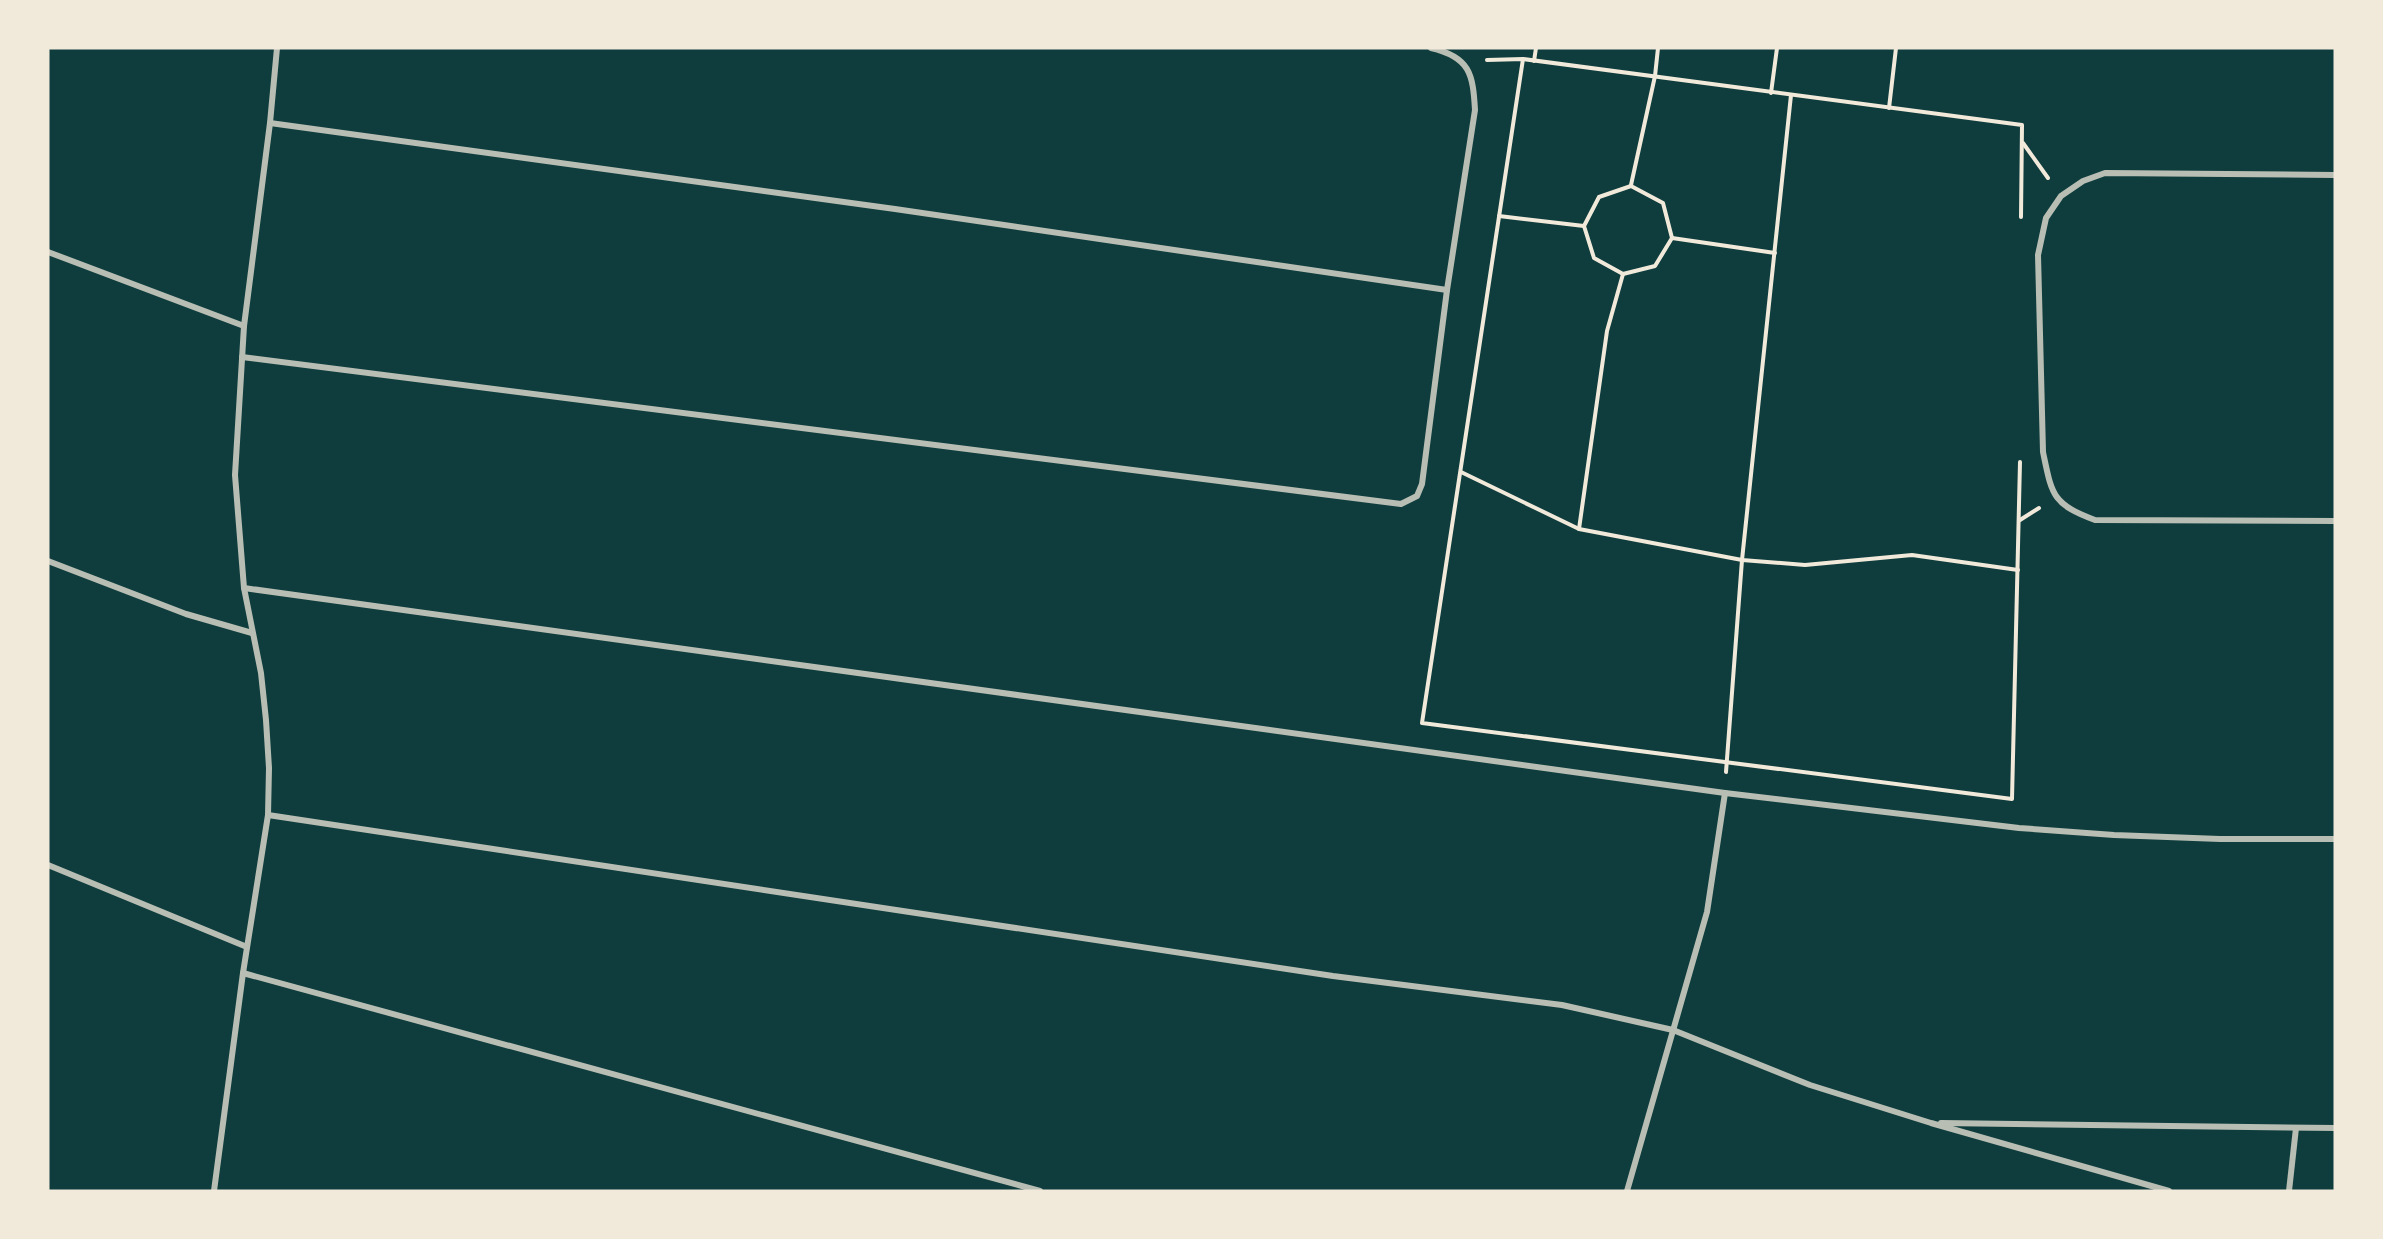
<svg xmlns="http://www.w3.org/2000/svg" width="2383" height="1239" font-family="Raleway,sans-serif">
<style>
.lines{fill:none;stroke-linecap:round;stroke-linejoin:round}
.path{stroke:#f1e9da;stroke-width:4}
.minor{stroke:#b8beb3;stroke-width:6}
</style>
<rect width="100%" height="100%" fill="#0f3d3e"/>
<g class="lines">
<g class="path">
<polyline points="1523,59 1422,723 2012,799 2020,462"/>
<polyline points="1487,60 1523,59 2022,125 2021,217"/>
<polyline points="1534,61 1536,48"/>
<polyline points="1771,93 1777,48"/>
<polyline points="1889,108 1896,48"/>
<polyline points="2023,143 2048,178"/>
<polyline points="1631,185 1655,76 1658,48"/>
<polygon points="1631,186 1663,203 1672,238 1655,266 1623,274 1594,258 1584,226 1599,197"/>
<polyline points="1499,216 1584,226"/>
<polyline points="1672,238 1775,253"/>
<polyline points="1461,472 1579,529 1742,560 1805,565 1912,555 2018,570"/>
<polyline points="2020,520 2039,508"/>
<polyline points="1579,529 1607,331 1623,274"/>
<polyline points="1726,772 1742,560 1791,95"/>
</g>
<g class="minor">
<polyline points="270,123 895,209 1447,290"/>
<path d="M 2335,175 L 2105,173 L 2083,181 L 2061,196 L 2046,218 L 2038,255 L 2043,452 C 2052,495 2052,504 2095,520 L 2335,521"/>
<polyline points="48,252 244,326"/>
<path d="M 242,357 L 1401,504 L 1417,496 L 1422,484 L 1447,290 L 1475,110 C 1473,74 1470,57 1431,48"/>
<polyline points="48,561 186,614 252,633"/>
<polyline points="244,588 1725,793 2019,828 2114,835 2220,839 2335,839"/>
<polyline points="268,815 1333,976 1562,1005 1673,1030 1810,1085 1931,1123 2169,1191"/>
<polyline points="48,865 247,947"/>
<polyline points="243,973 1040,1191"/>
<polyline points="1941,1123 2335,1128"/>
<polyline points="214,1191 243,973 268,815 269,768 266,720 261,673 244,588 235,475 244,326 270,123 277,48"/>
<polyline points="1627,1191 1707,912 1725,793"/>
<polyline points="2289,1191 2296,1128"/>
</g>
</g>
<rect width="2383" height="1239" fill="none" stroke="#f1e9da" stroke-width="99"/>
</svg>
